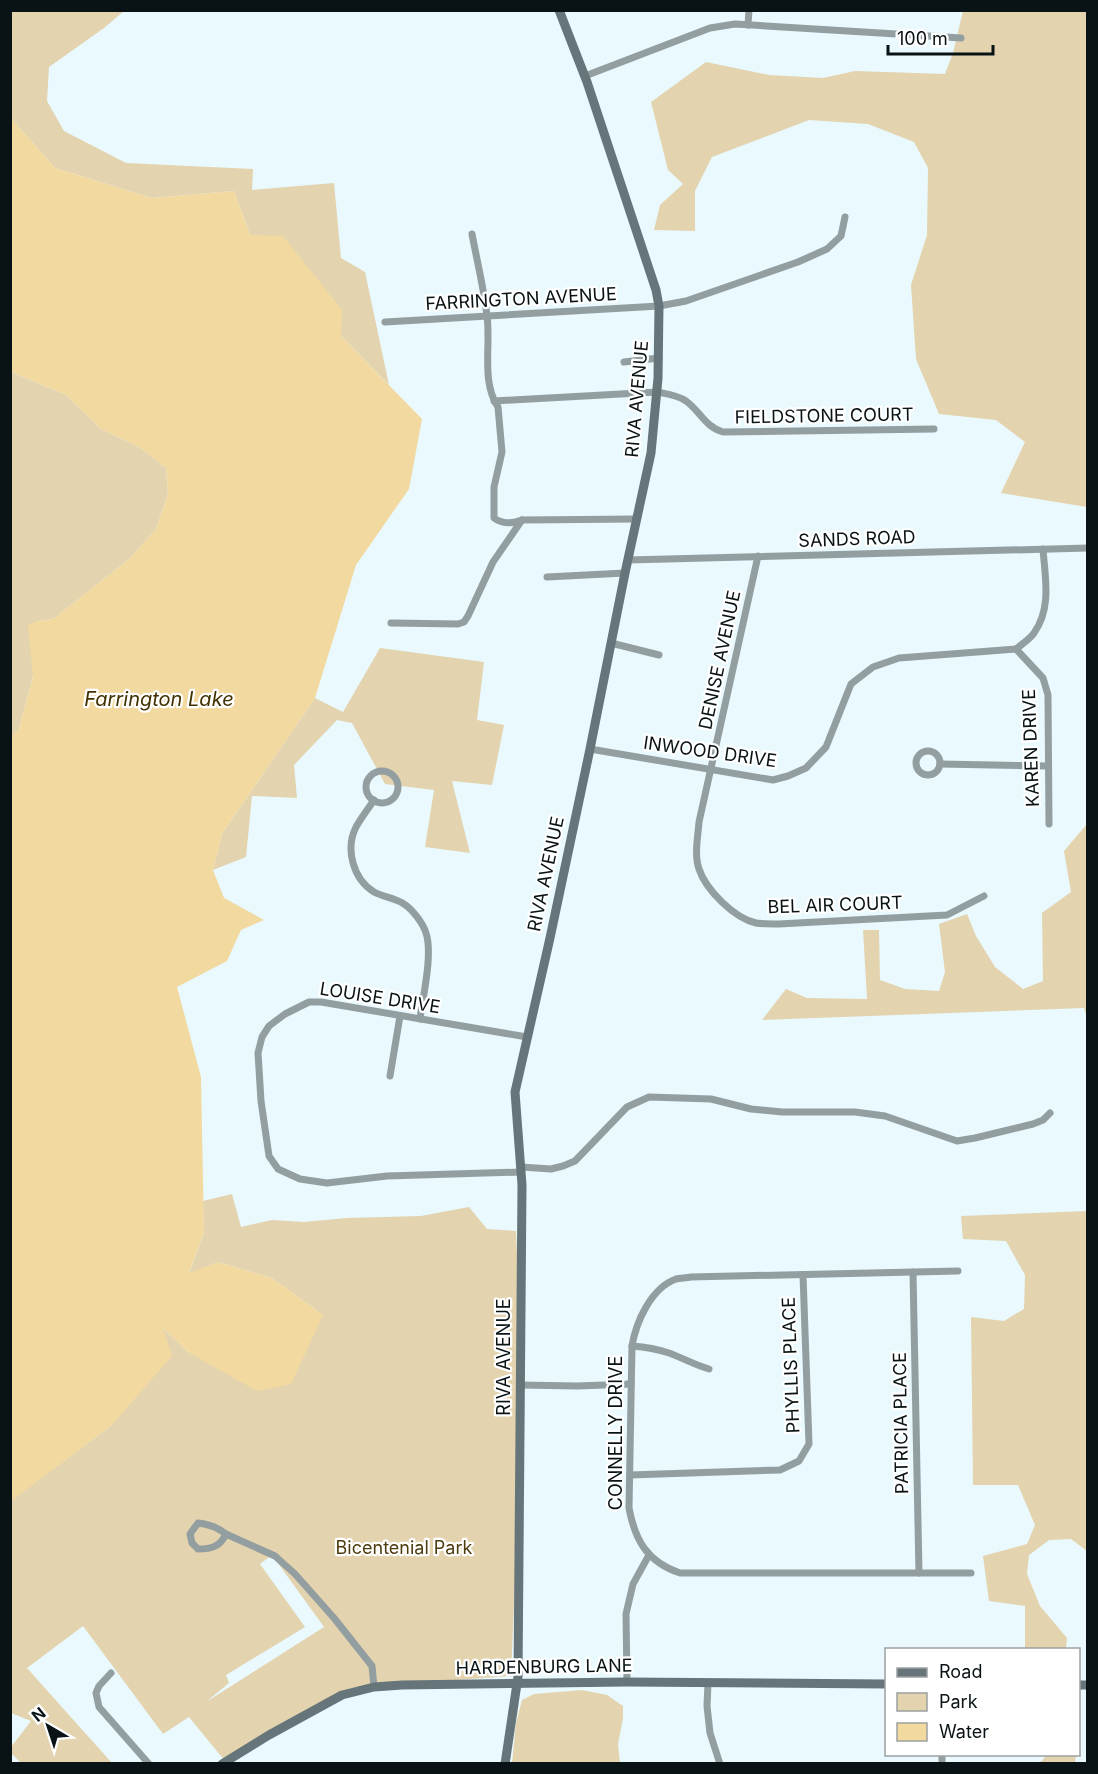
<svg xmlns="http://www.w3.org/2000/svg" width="1098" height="1774" font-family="Inter,sans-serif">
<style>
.green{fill:#e3d3af;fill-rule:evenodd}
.water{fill:#f2d9a0}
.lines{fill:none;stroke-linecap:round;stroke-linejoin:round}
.street{stroke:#939ea1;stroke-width:7}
.secondary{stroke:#657579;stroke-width:9}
.labels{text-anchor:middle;stroke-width:4.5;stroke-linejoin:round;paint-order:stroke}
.street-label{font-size:18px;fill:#091315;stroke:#fff}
.park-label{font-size:18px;fill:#4e3c0f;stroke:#fff}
.water-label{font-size:20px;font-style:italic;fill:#413000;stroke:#fff}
</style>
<rect width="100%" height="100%" fill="#e9f9fd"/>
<g class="green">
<polygon points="10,11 124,11 104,28 49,67 47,101 64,131 126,163 253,169 252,190 334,183 341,258 365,272 389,385 341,336 250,235 234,191 152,198 55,168 11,118"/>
<polygon points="963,11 1087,11 1087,507 1001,493 1025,442 996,420 939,414 916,359 911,285 927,235 928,168 914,142 868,124 809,120 712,157 695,191 695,231 654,230 660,205 683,184 668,170 651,102 706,62 769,75 823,78 855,71 945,74 953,53"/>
<polygon points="11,372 66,395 101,429 139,447 166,468 168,494 156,529 129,559 53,619 37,621 33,676 19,729 11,737"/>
<polygon points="380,648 484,662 477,720 504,725 492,785 452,781 470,853 425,847 434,790 385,784 352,723 337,720 294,765 297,798 252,796 246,857 213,870 222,834 315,698 343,712"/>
<polygon points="1087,824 1087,1017 1084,1008 762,1020 786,989 807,998 867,999 863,930 879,930 880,980 905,989 939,991 945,972 939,924 967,914 976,936 995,967 1023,989 1043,981 1042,913 1071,892 1064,851"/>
<path d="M 232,1194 L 241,1227 L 272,1220 L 304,1222 L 347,1218 L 421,1216 L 469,1207 L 487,1229 L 516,1231 L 523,1386 L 511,1676 L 351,1688 L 225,1761 L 189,1717 L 163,1734 L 83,1626 L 27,1668 L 112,1763 L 21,1763 L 11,1753 L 11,1747 L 31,1721 L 11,1713 L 10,1501 L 111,1426 L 162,1327 L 188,1352 L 323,1315 L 272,1278 L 218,1262 L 189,1274 L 204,1233 L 203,1201 ZM 272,1555 L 324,1627 L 206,1702 L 229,1683 L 226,1675 L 305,1627 L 260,1564 Z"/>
<polygon points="1087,1211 1087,1551 1071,1539 1049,1540 1029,1555 1027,1574 1040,1606 1067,1638 1066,1649 1025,1649 1025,1606 989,1601 983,1556 1027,1544 1035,1525 1018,1485 973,1485 971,1317 1004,1321 1024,1309 1025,1275 1006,1241 963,1239 961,1216"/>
<polygon points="582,1690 607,1695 623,1706 623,1718 618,1744 620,1763 512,1763 516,1723 522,1700 534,1694"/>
<polygon points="1076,1754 1075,1763 1037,1763 1042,1761 1046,1755"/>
</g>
<polygon class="water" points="11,118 55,168 152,198 234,191 250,235 283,236 342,310 341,336 422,419 409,489 356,565 315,698 222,834 213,870 224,898 264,920 241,930 227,961 177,987 201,1077 204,1233 189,1273 218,1262 272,1278 323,1315 291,1384 257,1391 188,1352 163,1328 172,1356 111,1426 11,1501 10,737 19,729 33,676 28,625 37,621 53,619 129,559 156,529 168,494 166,468 139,447 101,429 66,395 11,372"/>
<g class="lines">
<g class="street">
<polyline points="748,25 749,10"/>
<polyline points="585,76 710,28 735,24 961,38"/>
<path d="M 472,234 C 477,261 484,289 487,316 C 491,345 481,382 498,407 L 502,452 L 494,487 L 494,518 C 502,524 513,524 522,520 L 637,519"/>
<polyline points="385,322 659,306 686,301 798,262 827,249 841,236 845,217"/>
<polyline points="624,362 659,358"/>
<path d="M 494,401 L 657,392 C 667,394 677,395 686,401 C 700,411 705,427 723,432 L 934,429"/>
<path d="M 758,556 L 699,822 C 698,836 694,855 699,869 C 706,890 734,918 756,923 C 763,924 772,924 779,924 L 947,915 L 984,896"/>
<polyline points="628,560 1088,548"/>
<polyline points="547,577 625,573"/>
<polyline points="391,623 458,624 464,622 468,616 493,562 522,520"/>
<polyline points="611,643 659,655"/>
<polyline points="1016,649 1043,678 1048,695 1049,824"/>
<path d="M 1016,649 C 1022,644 1030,639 1034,633 C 1052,608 1045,577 1043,549"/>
<polyline points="590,749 773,780 788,776 806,768 826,747 851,684 873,667 899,658 1016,649"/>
<circle cx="928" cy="763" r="12"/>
<polyline points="940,764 1048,766"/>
<circle cx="382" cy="787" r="16"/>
<path d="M 374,800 C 368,809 361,818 356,827 C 345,849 353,879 374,892 C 383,897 395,898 404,904 C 412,909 423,923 426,933 C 433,954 423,996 420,1019"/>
<polyline points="390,1076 400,1016"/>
<polyline points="521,1167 551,1169 563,1166 575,1161 627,1107 649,1097 711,1099 751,1109 782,1112 855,1112 885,1116 957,1141 975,1138 1033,1124 1043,1120 1050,1113"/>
<polyline points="521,1172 387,1176 327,1183 300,1179 278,1169 269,1156 261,1101 258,1053 262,1037 269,1026 285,1014 309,1002 321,1002 527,1037"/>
<path d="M 958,1271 L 691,1277 C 686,1278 680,1278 676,1279 C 651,1288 636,1322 632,1346 L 629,1508 C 635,1540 647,1562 680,1573 L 971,1573"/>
<polyline points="913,1272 919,1573"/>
<path d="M 632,1346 C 645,1347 657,1349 669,1353 C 683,1358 695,1365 709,1369"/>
<polyline points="520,1385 577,1386 631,1384"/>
<polyline points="630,1475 780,1470 799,1461 809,1444 803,1275"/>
<path d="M 198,1523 C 209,1524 217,1527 226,1534 C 220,1547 211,1549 198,1549 L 192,1543 L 190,1534 Z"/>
<polyline points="226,1534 275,1556 295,1574 334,1618 372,1666 374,1687"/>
<polyline points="111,1673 99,1686 96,1693 99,1707 149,1764"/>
<polyline points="627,1682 626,1614 633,1584 649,1555"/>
<polyline points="708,1683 707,1706 710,1733 720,1764"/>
<polyline points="942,1764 942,1754"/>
</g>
<g class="secondary">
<polyline points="1078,1685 1088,1685"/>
<polyline points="222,1764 269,1735 342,1695 374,1687 402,1685 627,1682 886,1684"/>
<polyline points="505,1764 518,1677 522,1185 515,1092 550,938 590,749 625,573 651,453 658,378 659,306 656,290 587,82 559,10"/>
</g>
</g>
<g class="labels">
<g class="street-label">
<text transform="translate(521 299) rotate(-3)" y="6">FARRINGTON AVENUE</text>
<text transform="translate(637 399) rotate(-85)" y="6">RIVA AVENUE</text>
<text transform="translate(824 416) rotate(-1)" y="6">FIELDSTONE COURT</text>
<text transform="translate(857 539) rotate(-2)" y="6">SANDS ROAD</text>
<text transform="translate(720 660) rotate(-78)" y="6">DENISE AVENUE</text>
<text transform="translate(1031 748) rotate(-92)" y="6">KAREN DRIVE</text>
<text transform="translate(710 752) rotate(8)" y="6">INWOOD DRIVE</text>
<text transform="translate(546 874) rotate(-78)" y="6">RIVA AVENUE</text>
<text transform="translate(835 905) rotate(-2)" y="6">BEL AIR COURT</text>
<text transform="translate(380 998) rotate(9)" y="6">LOUISE DRIVE</text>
<text transform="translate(504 1357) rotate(-90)" y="6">RIVA AVENUE</text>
<text transform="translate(791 1365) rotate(-92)" y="6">PHYLLIS PLACE</text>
<text transform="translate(901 1423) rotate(-91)" y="6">PATRICIA PLACE</text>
<text transform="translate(616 1433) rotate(-90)" y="6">CONNELLY DRIVE</text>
<text transform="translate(544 1667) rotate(-1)" y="6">HARDENBURG LANE</text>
</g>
<g class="park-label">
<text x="404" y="1554">Bicentenial Park</text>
</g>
<g class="water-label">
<text x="159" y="706">Farrington Lake</text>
</g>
</g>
<rect width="1098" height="1774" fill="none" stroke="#091315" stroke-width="24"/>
<rect x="885" y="1648" width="195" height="108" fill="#ffffff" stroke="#9da1a1" stroke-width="1.5"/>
<rect x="897" y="1668" width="30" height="9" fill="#657579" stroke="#9da1a1" stroke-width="1.5"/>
<text x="939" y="1678" font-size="18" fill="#091315">Road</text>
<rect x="897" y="1693" width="30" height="18" fill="#e3d3af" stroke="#9da1a1" stroke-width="1.5"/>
<text x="939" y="1708" font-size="18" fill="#091315">Park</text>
<rect x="897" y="1723" width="30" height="18" fill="#f2d9a0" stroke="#9da1a1" stroke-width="1.5"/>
<text x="939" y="1738" font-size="18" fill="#091315">Water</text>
<g transform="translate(48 1726) rotate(321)" stroke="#ffffff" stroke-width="4.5" paint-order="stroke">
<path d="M0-4.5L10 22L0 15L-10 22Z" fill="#091315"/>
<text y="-9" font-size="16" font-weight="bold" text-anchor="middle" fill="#091315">N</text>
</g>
<path d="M888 45v9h105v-9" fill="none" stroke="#091315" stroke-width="3"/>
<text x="897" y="45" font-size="18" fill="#091315" stroke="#ffffff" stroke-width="4.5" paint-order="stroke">100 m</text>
</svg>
